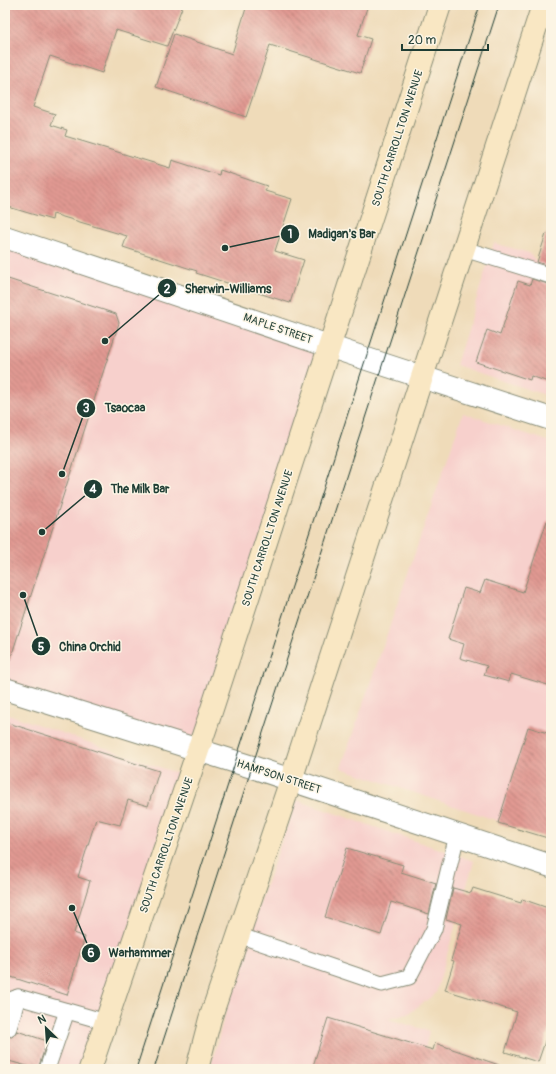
<svg xmlns="http://www.w3.org/2000/svg" width="556" height="1074" font-family="Pangolin,sans-serif">
<style>
.built{fill:#f7d0cc}
.building{fill:url(#building-back-hatch)}
.lines{fill:none;stroke-linecap:round;stroke-linejoin:round}
.lane-casing{stroke:#878c76;stroke-width:17}
.street-casing{stroke:#878c76;stroke-width:24}
.secondary-casing{stroke:#878c76;stroke-width:24}
.lane{stroke:#fff;stroke-width:15}
.street{stroke:#fff;stroke-width:22}
.secondary{stroke:#f9e7c3;stroke-width:22}
.tram{stroke:#1f3d34;stroke-width:1}
.labels{text-anchor:middle;stroke-width:3;stroke-linejoin:round;paint-order:stroke}
.street-label{font-size:11px;fill:#1f3d34;stroke:#fcf5e5}
.leader{fill:none;stroke:#1f3d34;stroke-width:1.5}
.callout-dot{fill:#1f3d34;stroke:#fcf5e5;stroke-width:1.5}
.mark-label{font-size:12px;text-anchor:middle;font-weight:bold;fill:#fff}
.callout-label{font-size:12px;text-anchor:middle;font-weight:bold;fill:#1f3d34;stroke:#fcf5e5;stroke-width:3;stroke-linejoin:round;paint-order:stroke}
</style>
<defs>
<pattern id="building-back-hatch" width="6" height="6" patternUnits="userSpaceOnUse"><rect width="6" height="6" fill="#e19992"/><path d="M-1 5l2 2M0 0l6 6M5-1l2 2" fill="none" stroke="#b67e78"/></pattern>
</defs>
<rect width="100%" height="100%" fill="#fcf5e5"/>
<filter id="ink" filterUnits="userSpaceOnUse"><feTurbulence type="fractalNoise" baseFrequency=".025" numOctaves="2"/><feDisplacementMap in="SourceGraphic" scale="8" xChannelSelector="R" yChannelSelector="G"/><feConvolveMatrix kernelMatrix="1 2 1 2 8 2 1 2 1" color-interpolation-filters="sRGB"/></filter>
<filter id="wash" filterUnits="userSpaceOnUse"><feTurbulence type="fractalNoise" baseFrequency=".012" numOctaves="4" result="noise"/><feDisplacementMap in="SourceGraphic" scale="16" xChannelSelector="R" yChannelSelector="G"/><feGaussianBlur stdDeviation="0.9" result="paint"/><feColorMatrix in="noise" values="0 0 0 0 0 0 0 0 0 0 0 0 0 0 0 0 0 1.4 0 .05"/><feComposite in="paint" operator="in"/></filter>
<g filter="url(#wash)">
<rect width="100%" height="100%" fill="#efdbb9"/>
<g class="built">
<polygon points="5,235 329,346 198,750 5,688"/>
<polygon points="494,243 529,253 537,262 551,266 551,397 456,365"/>
<polygon points="463,413 551,442 551,839 341,768"/>
<polygon points="5,713 179,774 83,1069 5,1069"/>
<polygon points="296,800 474,861 436,993 408,1014 388,1019 429,1031 421,1069 210,1069 239,963"/>
</g>
<g id="blocks">
<g class="building">
<polygon points="5,5 183,5 167,46 116,30 102,73 50,56 33,107 55,114 51,125 67,130 65,136 170,168 172,160 219,175 220,170 267,186 265,191 292,199 275,251 304,260 290,303 196,273 197,271 123,247 127,236 53,214 52,220 5,206"/>
<polygon points="247,5 368,5 358,35 371,39 360,73 270,45 246,117 156,87 174,34 232,54"/>
<polygon points="546,234 551,235 551,267 537,262"/>
<polygon points="5,278 116,314 119,323 10,660 5,659"/>
<polygon points="532,279 551,285 551,383 531,376 530,380 476,362 487,330 500,335 518,281 530,285"/>
<polygon points="547,521 551,522 551,686 511,674 509,682 484,675 487,666 460,658 464,644 448,639 464,588 480,593 485,580 523,592"/>
<polygon points="5,722 159,771 148,806 128,800 120,825 96,819 78,877 90,881 74,933 85,937 67,995 5,975"/>
<polygon points="528,727 551,734 551,839 498,823"/>
<polygon points="347,848 403,865 401,872 436,883 429,914 391,902 381,935 325,917"/>
<polygon points="453,888 471,893 473,888 521,903 522,899 551,909 551,1024 538,1062 505,1052 517,1012 445,990 454,961 451,960 462,924 446,919"/>
<polygon points="328,1018 433,1050 435,1043 499,1065 498,1069 312,1069"/>
<polygon points="17,1031 47,1041 38,1069 5,1060 5,1036 12,1037"/>
</g>
</g>
</g>
<g filter="url(#ink)">
<use href="#blocks" fill-opacity="0" stroke="#878c76" stroke-width="1"/>
<g class="lines">
<defs>
<g id="lane">
<polyline points="464,249 551,276"/>
<polyline points="238,935 382,984 409,977 434,929 457,835"/>
<polyline points="5,1002 18,997 106,1022"/>
<polyline points="9,1028 18,997"/>
<polyline points="47,1069 67,1011"/>
</g>
<g id="street">
<polyline points="5,237 367,359 551,419"/>
<polyline points="5,689 252,767 551,866"/>
</g>
<g id="secondary">
<polyline points="90,1069 209,718 440,5"/>
<polyline points="197,1069 210,1019 291,780 543,5"/>
</g>
</defs>
<use href="#lane" class="lane-casing"/>
<use href="#street" class="street-casing"/>
<use href="#secondary" class="secondary-casing"/>
<use href="#lane" class="lane"/>
<use href="#street" class="street"/>
<use href="#secondary" class="secondary"/>
<g class="tram">
<polyline points="136,1069 480,5"/>
<polyline points="154,1069 499,5"/>
</g>
</g>
</g>
<g class="labels">
<g class="street-label">
<text transform="translate(397 138) rotate(-72)" y="4">SOUTH CARROLLTON AVENUE</text>
<text transform="translate(278 328) rotate(19)" y="4">MAPLE STREET</text>
<text transform="translate(267 538) rotate(-72)" y="4">SOUTH CARROLLTON AVENUE</text>
<text transform="translate(279 776) rotate(18)" y="4">HAMPSON STREET</text>
<text transform="translate(166 845) rotate(-71)" y="4">SOUTH CARROLLTON AVENUE</text>
</g>
</g>
<path class="leader" d="M225 248L290 234M105 341L167 288M62 474L86 408M42 532L93 489M23 595L41 646M72 908L91 953"/>
<g class="callout-dot">
<circle cx="225" cy="248" r="4"/>
<circle cx="105" cy="341" r="4"/>
<circle cx="62" cy="474" r="4"/>
<circle cx="42" cy="532" r="4"/>
<circle cx="23" cy="595" r="4"/>
<circle cx="72" cy="908" r="4"/>
<circle cx="290" cy="234" r="10"/>
<circle cx="167" cy="288" r="10"/>
<circle cx="86" cy="408" r="10"/>
<circle cx="93" cy="489" r="10"/>
<circle cx="41" cy="646" r="10"/>
<circle cx="91" cy="953" r="10"/>
</g>
<g class="mark-label">
<text x="290" y="238">1</text>
<text x="167" y="293">2</text>
<text x="86" y="412">3</text>
<text x="93" y="493">4</text>
<text x="41" y="651">5</text>
<text x="91" y="957">6</text>
</g>
<g class="callout-label">
<text x="342" y="238">Madigan's Bar</text>
<text x="228" y="293">Sherwin-Williams</text>
<text x="125" y="412">Tsaocaa</text>
<text x="140" y="493">The Milk Bar</text>
<text x="90" y="651">China Orchid</text>
<text x="140" y="957">Warhammer</text>
</g>
<rect width="556" height="1074" fill="none" stroke="#fcf5e5" stroke-width="20"/>
<g transform="translate(46 1028) rotate(335)" stroke="#fcf5e5" stroke-width="3" paint-order="stroke">
<path d="M0-3L7 15L0 10L-7 15Z" fill="#1f3d34"/>
<text y="-6" font-size="11" font-weight="bold" text-anchor="middle" fill="#1f3d34">N</text>
</g>
<path d="M402 44v6h86v-6" fill="none" stroke="#1f3d34" stroke-width="2"/>
<text x="408" y="44" font-size="12" fill="#1f3d34" stroke="#fcf5e5" stroke-width="3" paint-order="stroke">20 m</text>
</svg>
